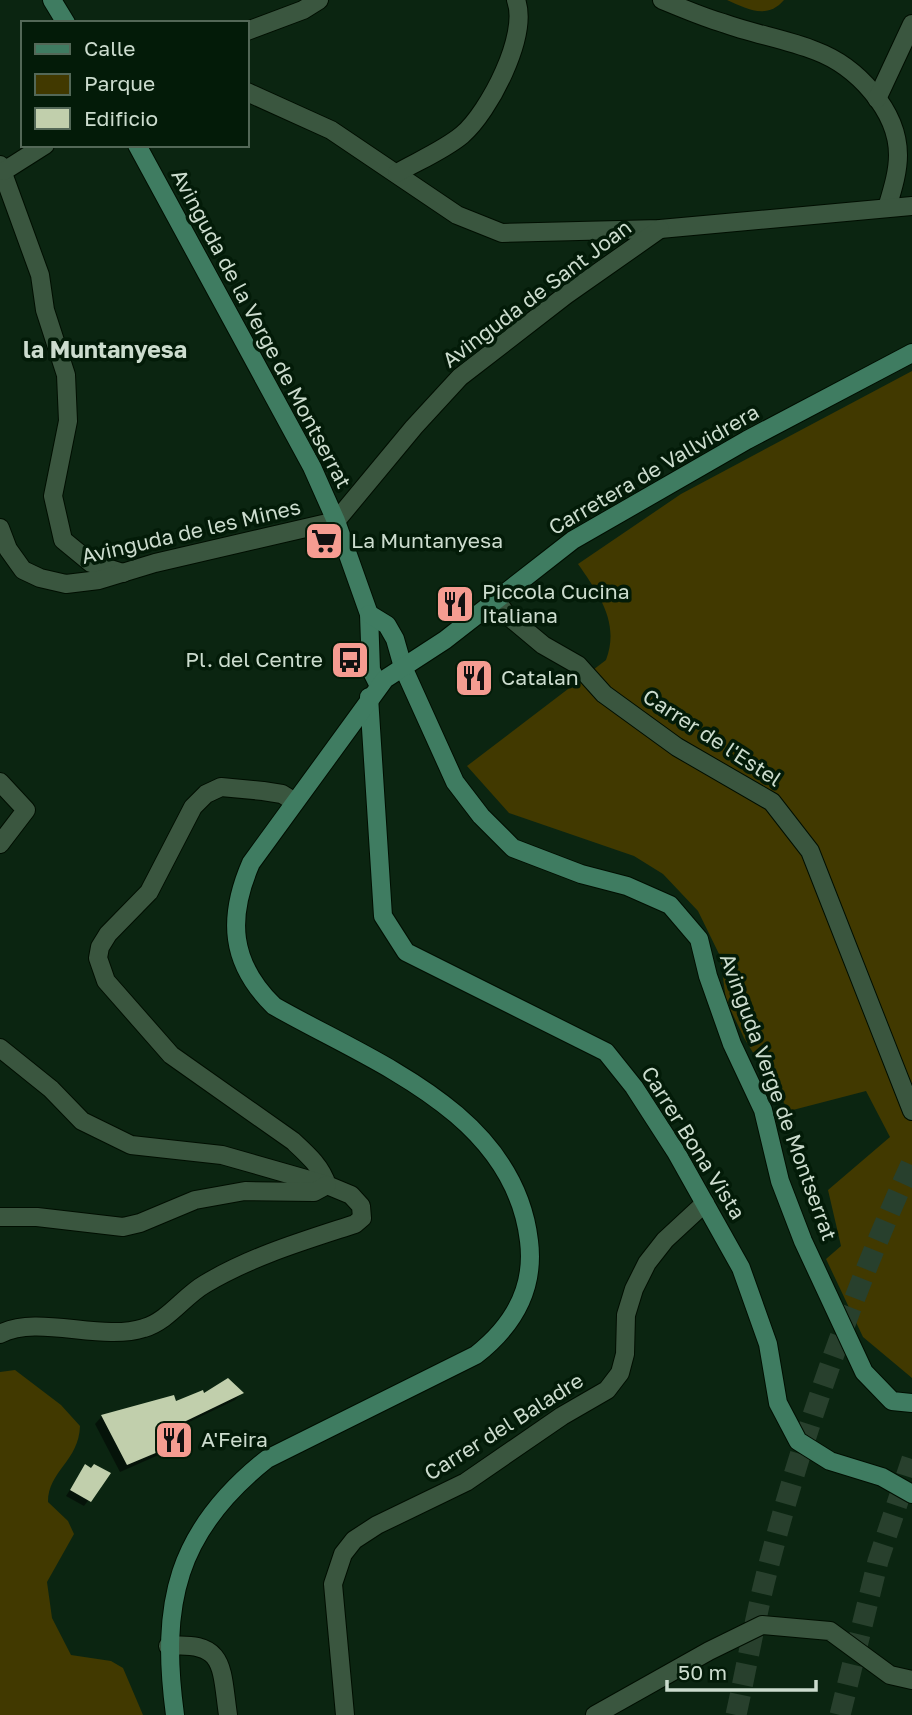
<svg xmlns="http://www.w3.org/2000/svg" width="912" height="1715" font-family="'Golos Text',sans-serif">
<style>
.green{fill:#413900}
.shadow{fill:#0007}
.building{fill:#c1cfac}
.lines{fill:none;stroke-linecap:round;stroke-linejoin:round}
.highway-tunnel{stroke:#28402d;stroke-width:21;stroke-dasharray:21 10;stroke-linecap:butt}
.street-casing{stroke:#000e01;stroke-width:20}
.secondary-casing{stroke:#000e01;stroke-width:20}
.street{stroke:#3a563f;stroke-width:18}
.secondary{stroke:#3f7c61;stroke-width:18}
.labels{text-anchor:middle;stroke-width:7;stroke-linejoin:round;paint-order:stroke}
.street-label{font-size:21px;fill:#ccdcce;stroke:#031b08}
.poi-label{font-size:21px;fill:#ccdcce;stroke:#031b08;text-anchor:start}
.neighbourhood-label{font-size:23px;font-weight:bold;fill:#ccdcce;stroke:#031b08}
</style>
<rect width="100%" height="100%" fill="#0b2511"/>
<g class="green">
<path d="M 727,0 L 784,0 C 767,20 747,9 727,0 Z"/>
<path d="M 912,371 L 912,1378 L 863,1337 L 826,1259 L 841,1246 L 828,1190 L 890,1137 L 866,1091 L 789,1111 L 744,1038 L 726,1000 L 720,956 L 698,911 L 663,874 L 634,856 L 509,813 L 467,766 L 606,660 C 620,623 599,594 578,564 L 681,494 Z"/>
<path d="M 15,1370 L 61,1405 L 80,1426 C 79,1461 48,1471 48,1502 L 68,1521 L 74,1534 L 47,1582 L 52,1618 L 71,1655 L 111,1661 L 123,1668 L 143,1715 L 0,1715 L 0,1372 Z"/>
</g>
<g class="shadow">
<polygon points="242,1393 235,1400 183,1425 187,1438 179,1446 120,1472 95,1424 102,1416 204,1396"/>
<polygon points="85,1467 108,1474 84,1506 66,1496"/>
</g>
<g class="building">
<polygon points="228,1378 244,1393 184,1422 189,1439 127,1465 101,1415 174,1395 176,1401 203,1390 204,1393"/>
<polygon points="85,1464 91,1468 94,1464 111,1473 91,1502 70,1490"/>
</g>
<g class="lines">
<g class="highway-tunnel">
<path d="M 736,1715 C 747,1665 756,1613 769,1564 C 804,1429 854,1289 912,1162"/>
<polyline points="840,1715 878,1561 912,1459"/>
</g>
<defs>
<g id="street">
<path d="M 662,0 C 682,8 702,17 723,23 C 753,34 786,39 816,51 C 856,66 898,110 898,155 C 898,173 892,191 887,208"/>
<polyline points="247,31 303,10 319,0"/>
<polyline points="247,92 331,130 457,215 502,233 660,229 912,206"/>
<polyline points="877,99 912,24"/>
<polyline points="0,165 40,275 45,310 66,375 68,421 53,496 63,540 91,563 123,573"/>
<polyline points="4,171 45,145"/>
<path d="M 397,173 C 418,161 444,150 462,135 C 489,112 529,35 516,0"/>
<polyline points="0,528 8,549 23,570 40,578 66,584 99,580 155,563 336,521 414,427 460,377 566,295 660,229"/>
<polyline points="496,600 507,615 543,645 578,665 604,694 677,747 772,802 810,851 912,1111"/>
<polyline points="0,782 26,810 0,844"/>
<path d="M 295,802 L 282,794 L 263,791 L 221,787 L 206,794 L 193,807 L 149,892 L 108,934 L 100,947 L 98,958 L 106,981 L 171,1055 L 293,1141 C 307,1154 321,1166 327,1185"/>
<path d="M 0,1048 L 51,1089 L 82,1121 L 131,1145 L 222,1155 L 327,1185 L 351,1195 L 361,1206 L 362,1218 L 355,1224 C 303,1241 252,1256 205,1284 C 184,1296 168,1321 144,1328 C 101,1342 38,1314 0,1334"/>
<polyline points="0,1217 37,1217 123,1227 140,1223 195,1200 245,1191 314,1192 327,1185"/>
<path d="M 168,1646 C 226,1641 221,1667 228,1715"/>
<polyline points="345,1715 333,1584 343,1554 354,1540 377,1525 466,1482 562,1416 607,1390 620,1373 625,1354 626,1315 634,1289 647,1263 665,1240 705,1203"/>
<polyline points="595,1715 709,1651 762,1625 830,1631 890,1675 912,1680"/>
</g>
<g id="secondary">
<polyline points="52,0 66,23"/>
<polyline points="137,145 312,467 336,521 369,614 371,670 378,684"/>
<polyline points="369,614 387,625 395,639 403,667 455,782 481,816 513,848 581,874 627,886 670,905 699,939 708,976 732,1044 763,1110 780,1181 803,1241 864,1372 892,1401 912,1403"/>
<polyline points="369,697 383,916 406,952 606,1052 634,1087 676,1152 741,1268 768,1344 778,1403 798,1441 830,1461 882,1477 912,1494"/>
<path d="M 175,1715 C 160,1604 176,1531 267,1459 L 476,1355 C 513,1326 535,1289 529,1241 C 514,1112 372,1062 274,1006 C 230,963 227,918 251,863 L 385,679 L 445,640 L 573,540 L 747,440 L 912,353"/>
</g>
</defs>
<use href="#street" class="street-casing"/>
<use href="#secondary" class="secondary-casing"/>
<use href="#street" class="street"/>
<use href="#secondary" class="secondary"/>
</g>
<defs>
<symbol id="supermarket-square" viewBox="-11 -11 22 22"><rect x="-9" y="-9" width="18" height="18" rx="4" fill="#f59c91" stroke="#031b08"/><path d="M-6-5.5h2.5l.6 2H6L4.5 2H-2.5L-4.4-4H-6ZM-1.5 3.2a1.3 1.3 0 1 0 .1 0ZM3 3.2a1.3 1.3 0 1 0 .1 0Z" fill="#111"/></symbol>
<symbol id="restaurant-square" viewBox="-11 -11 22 22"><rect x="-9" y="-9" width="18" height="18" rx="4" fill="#f59c91" stroke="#031b08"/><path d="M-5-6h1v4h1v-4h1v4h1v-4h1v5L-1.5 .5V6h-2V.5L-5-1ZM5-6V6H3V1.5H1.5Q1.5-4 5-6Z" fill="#111"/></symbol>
<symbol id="bus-square" viewBox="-11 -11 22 22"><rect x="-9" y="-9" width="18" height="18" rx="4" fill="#f59c91" stroke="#031b08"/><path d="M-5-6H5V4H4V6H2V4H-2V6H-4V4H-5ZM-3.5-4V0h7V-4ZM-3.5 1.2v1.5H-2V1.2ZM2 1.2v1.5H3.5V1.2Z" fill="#111"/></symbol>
</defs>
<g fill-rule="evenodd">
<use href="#supermarket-square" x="302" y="519" width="44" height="44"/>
<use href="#restaurant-square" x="433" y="582" width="44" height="44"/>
<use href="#bus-square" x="328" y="638" width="44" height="44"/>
<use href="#restaurant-square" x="452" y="656" width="44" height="44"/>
<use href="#restaurant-square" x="152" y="1418" width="44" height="44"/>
</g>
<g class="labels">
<g class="street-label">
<text transform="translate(537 294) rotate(-37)" y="7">Avinguda de Sant Joan</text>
<text transform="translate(261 329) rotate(62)" y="7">Avinguda de la Verge de Montserrat</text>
<text transform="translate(654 470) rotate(-30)" y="7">Carretera de Vallvidrera</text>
<text transform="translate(191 532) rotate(-13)" y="7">Avinguda de les Mines</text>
<text transform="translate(712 738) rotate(33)" y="7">Carrer de l'Estel</text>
<text transform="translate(778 1097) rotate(70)" y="7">Avinguda Verge de Montserrat</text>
<text transform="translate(693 1143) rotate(58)" y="7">Carrer Bona Vista</text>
<text transform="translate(504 1427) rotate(-32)" y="7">Carrer del Baladre</text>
</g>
<g class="poi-label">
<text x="351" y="548">La Muntanyesa</text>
<text x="482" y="599">Piccola Cucina<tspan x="482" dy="24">Italiana</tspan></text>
<text x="323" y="667" text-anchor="end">Pl. del Centre</text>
<text x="501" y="685">Catalan</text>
<text x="201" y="1447">A'Feira</text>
</g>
<g class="neighbourhood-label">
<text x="105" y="358">la Muntanyesa</text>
</g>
</g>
<rect x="21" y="21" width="228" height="126" fill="#031b08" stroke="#536857" stroke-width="2"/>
<rect x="35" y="44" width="35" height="10" fill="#3f7c61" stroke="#536857" stroke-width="2"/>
<text x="84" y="56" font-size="21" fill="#ccdcce">Calle</text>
<rect x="35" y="74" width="35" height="21" fill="#413900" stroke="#536857" stroke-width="2"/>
<text x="84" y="91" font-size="21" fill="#ccdcce">Parque</text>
<rect x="35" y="108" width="35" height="21" fill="#c1cfac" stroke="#536857" stroke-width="2"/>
<text x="84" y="126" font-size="21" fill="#ccdcce">Edificio</text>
<path d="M667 1680v10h149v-10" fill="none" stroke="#ccdcce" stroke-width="3.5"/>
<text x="678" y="1680" font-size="21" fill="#ccdcce" stroke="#031b08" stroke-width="5" paint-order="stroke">50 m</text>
</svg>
